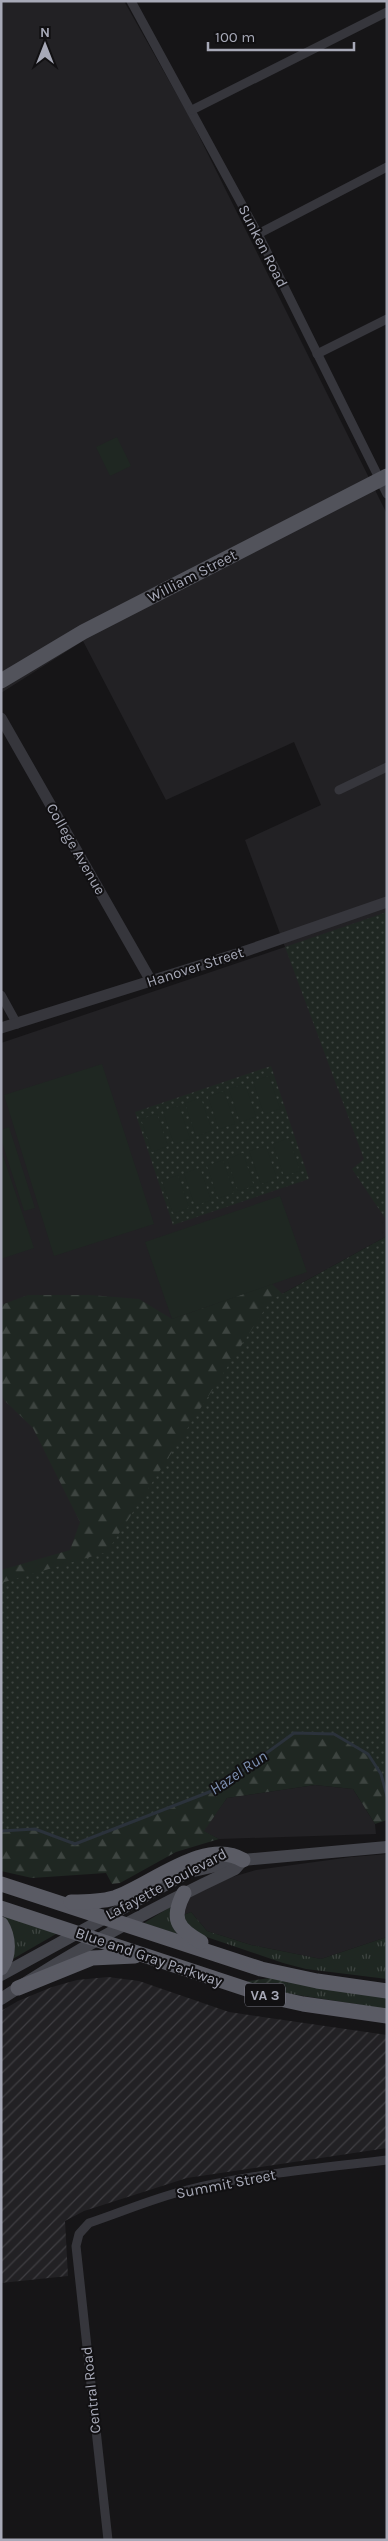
<svg xmlns="http://www.w3.org/2000/svg" width="388" height="2541" font-family="Karla,sans-serif">
<style>
.built{fill:#222124}
.industrial{fill:url(#industrial-furrows)}
.grass{fill:url(#grass-tufts)}
.forest{fill:url(#forest-firs)}
.park{fill:url(#park-dots)}
.garden{fill:url(#garden-furrows)}
.pitch{fill:#1f2722}
.lines{fill:none;stroke-linecap:round;stroke-linejoin:round}
.stream{stroke:#2b323b;stroke-width:3}
.minor{stroke:#36363c;stroke-width:9}
.tertiary{stroke:#36363c;stroke-width:11}
.secondary{stroke:#44454c;stroke-width:12}
.primary{stroke:#52535b;stroke-width:15}
.trunk{stroke:#5a5b64;stroke-width:15}
.labels{text-anchor:middle;stroke-width:4;stroke-linejoin:round;paint-order:stroke}
.shield{fill:#111012;stroke:#7a7b86;stroke-width:1}
.shield-label{font-size:14px;font-weight:bold;fill:#a7a9b7}
.street-label{font-size:15px;fill:#a7a9b7;stroke:#111012}
.water-label{font-size:16px;font-style:italic;fill:#7e91b3;stroke:#111012}
</style>
<defs>
<pattern id="industrial-furrows" width="10" height="10" patternUnits="userSpaceOnUse" patternTransform="scale(1.25)"><rect width="10" height="10" fill="#222124"/><path d="M-1 1l2-2M0 10L10 0M9 11l2-2" fill="none" stroke="#3f3e42"/></pattern>
<pattern id="grass-tufts" width="24" height="20" patternUnits="userSpaceOnUse" patternTransform="scale(1.25)"><rect width="24" height="20" fill="#1f2722"/><path d="M3 7l-1-3M5 7V3M7 7l1-3M15 17l-1-3M17 17v-4M19 17l1-3" fill="none" stroke="#3d4440"/></pattern>
<pattern id="forest-firs" width="22" height="20" patternUnits="userSpaceOnUse" patternTransform="scale(1.25)"><rect width="22" height="20" fill="#1f2722"/><path d="M5 1l3.5 6h-7zM16 11l3.5 6h-7z" fill="#3d4440"/></pattern>
<pattern id="park-dots" width="8" height="8" patternUnits="userSpaceOnUse" patternTransform="scale(1.25)"><rect width="8" height="8" fill="#1f2722"/><path d="M2 2h.1M6 6h.1" fill="none" stroke="#3d4440" stroke-width="1.8" stroke-linecap="round"/></pattern>
<pattern id="garden-furrows" width="10" height="10" patternUnits="userSpaceOnUse" patternTransform="scale(1.25)"><rect width="10" height="10" fill="#1f2722"/><path d="M-1 1l2-2M0 10L10 0M9 11l2-2" fill="none" stroke="#3d4440"/></pattern>
</defs>
<rect width="100%" height="100%" fill="#161517"/>
<g class="built">
<polygon points="1,1 124,1 189,116 387,514 387,1236 271,1300 107,1552 1,1583 1,1043 285,947 245,840 321,805 294,742 166,800 83,641 1,693"/>
<polygon points="315,1785 353,1789 375,1824 376,1834 219,1839 203,1831 227,1798"/>
<polygon points="387,1854 387,1937 321,1959 251,1945 207,1931 191,1912 181,1916 182,1907 192,1894 232,1877 256,1870 351,1857"/>
</g>
<polygon class="industrial" points="108,1977 139,1981 229,2012 387,2035 387,2148 187,2178 84,2211 65,2221 68,2276 1,2283 1,2011 18,2001 52,1987 77,1980"/>
<g class="grass">
<polygon points="172,1906 177,1934 144,1923"/>
<polygon points="191,1912 207,1931 251,1945 321,1959 387,1937 387,1979 306,1969 283,1963 192,1932 181,1916"/>
<polygon points="3,1916 56,1933 56,1934 11,1960 11,1928"/>
<polygon points="288,1981 387,1996 387,2009 285,1993"/>
</g>
<polygon class="forest" points="272,1284 292,1303 387,1544 387,1820 375,1824 353,1789 315,1785 227,1798 204,1831 219,1839 176,1852 120,1883 112,1884 106,1873 32,1878 1,1871 1,1570 70,1550 80,1522 33,1428 4,1400 1,1392 1,1305 28,1295 90,1295 139,1299 172,1319"/>
<g class="park">
<polygon points="387,912 387,1221 352,1169 364,1159 285,947"/>
<polygon points="271,1066 309,1179 173,1225 135,1112"/>
<polygon points="387,1236 387,1796 381,1774 368,1754 334,1734 294,1733 217,1789 75,1844 35,1829 1,1831 1,1583 107,1552 271,1300"/>
</g>
<polygon class="garden" points="270,1978 288,1981 285,1993 248,1984 248,1981"/>
<g class="pitch">
<polygon points="117,437 131,466 110,476 96,447"/>
<polygon points="102,1064 154,1224 54,1256 4,1095"/>
<polygon points="269,1076 280,1109 264,1114 253,1081"/>
<polygon points="245,1084 256,1117 240,1122 229,1089"/>
<polygon points="224,1091 235,1124 219,1129 208,1097"/>
<polygon points="201,1098 212,1131 196,1136 185,1103"/>
<polygon points="179,1106 190,1139 174,1144 163,1111"/>
<polygon points="157,1114 168,1146 152,1152 141,1119"/>
<polygon points="9,1127 35,1208 24,1211 1,1139 1,1130"/>
<polygon points="289,1138 300,1171 284,1176 273,1144"/>
<polygon points="266,1146 277,1179 261,1184 249,1151"/>
<polygon points="1,1150 34,1248 1,1259"/>
<polygon points="243,1153 254,1186 238,1191 227,1159"/>
<polygon points="223,1160 234,1193 218,1198 207,1166"/>
<polygon points="200,1168 211,1200 195,1206 184,1173"/>
<polygon points="178,1175 189,1208 173,1213 162,1181"/>
<polygon points="280,1196 307,1272 172,1319 145,1242"/>
</g>
<g class="lines">
<polyline class="stream" points="1,1831 35,1829 75,1844 217,1789 294,1733 334,1734 368,1754 381,1774 387,1796"/>
<g class="minor">
<polyline points="131,1 258,234 387,494"/>
<polyline points="192,110 387,12"/>
<polyline points="258,234 387,167"/>
<polyline points="317,354 387,319"/>
<polyline points="339,790 387,767"/>
<polyline points="1,995 17,1024"/>
<path d="M 108,2540 L 76,2246 L 79,2234 L 89,2223 C 122,2212 154,2198 187,2190 C 252,2174 320,2168 387,2160"/>
</g>
<g class="tertiary">
<polyline points="1,718 151,981"/>
<polyline points="1,1028 243,952 387,902"/>
</g>
<g class="secondary">
<polyline points="1,1975 189,1872 243,1860 387,1847"/>
<path d="M 1,1999 C 76,1949 154,1907 235,1869 L 242,1861"/>
</g>
<polyline class="primary" points="1,681 83,632 387,476"/>
<g class="trunk">
<polyline points="1,1884 261,1969 317,1981 387,1991"/>
<path d="M 184,1893 C 171,1918 176,1928 201,1942"/>
<path d="M 71,1902 C 85,1902 100,1902 114,1898 C 150,1886 205,1837 243,1860"/>
<polyline points="1,1908 271,1997 303,2004 387,2016"/>
<path d="M 1,1924 C 9,1937 10,1955 1,1968"/>
<polyline points="18,1988 92,1958 135,1956"/>
</g>
</g>
<g class="labels">
<rect class="shield" x="245" y="1983.5" width="40" height="23" rx="4"/>
<g class="shield-label">
<text x="265" y="2000">VA 3</text>
</g>
<g class="street-label">
<text transform="translate(263 246) rotate(63)" y="5">Sunken Road</text>
<text transform="translate(192 576) rotate(-27)" y="5">William Street</text>
<text transform="translate(76 849) rotate(60)" y="5">College Avenue</text>
<text transform="translate(195 967) rotate(-18)" y="5">Hanover Street</text>
<text transform="translate(166 1884) rotate(-28)" y="5">Lafayette Boulevard</text>
<text transform="translate(149 1957) rotate(19)" y="5">Blue and Gray Parkway</text>
<text transform="translate(226 2184) rotate(-11)" y="5">Summit Street</text>
<text transform="translate(91 2390) rotate(-96)" y="5">Central Road</text>
</g>
<g class="water-label">
<text transform="translate(238 1772) rotate(-34)" y="6">Hazel Run</text>
</g>
</g>
<rect width="388" height="2541" fill="none" stroke="#a7a9b7" stroke-width="5"/>
<g transform="translate(45 45)" stroke="#111012" stroke-width="4" paint-order="stroke">
<path d="M0-4L9 19L0 12L-9 19Z" fill="#a7a9b7"/>
<text y="-8" font-size="14" font-weight="bold" text-anchor="middle" fill="#a7a9b7">N</text>
</g>
<path d="M208 42v8h146v-8" fill="none" stroke="#a7a9b7" stroke-width="2.5"/>
<text x="215" y="42" font-size="15" fill="#a7a9b7" stroke="#111012" stroke-width="4" paint-order="stroke">100 m</text>
</svg>
